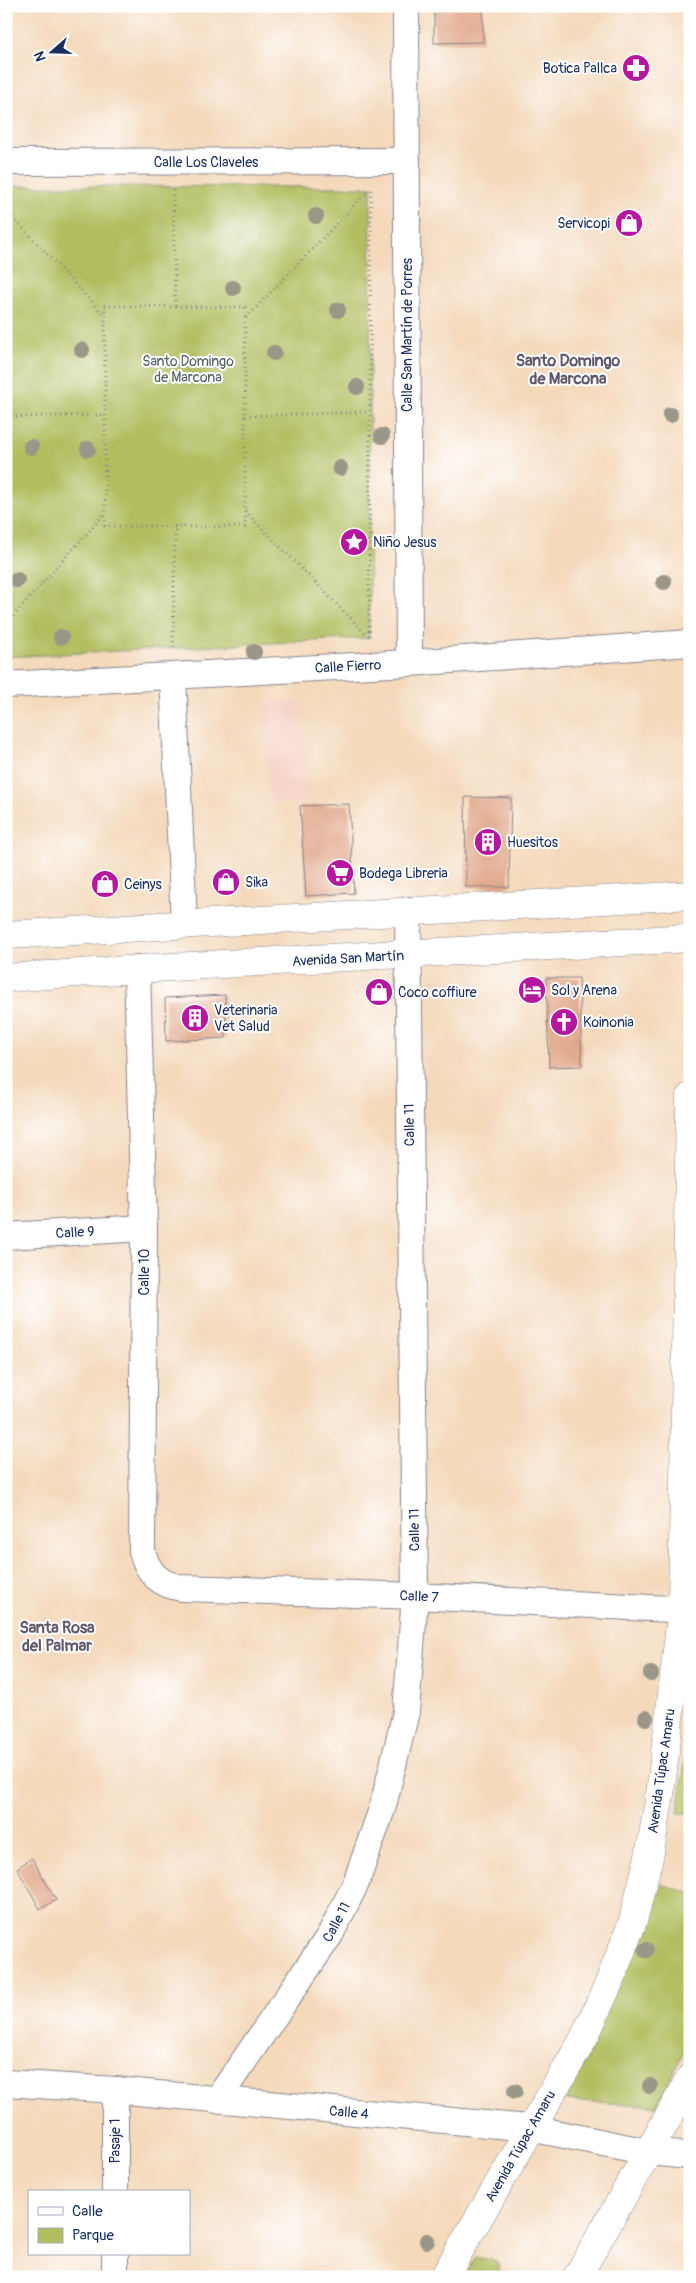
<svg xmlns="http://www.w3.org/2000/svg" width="696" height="2283" font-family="Pangolin,sans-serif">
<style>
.built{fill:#f6d2c4}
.green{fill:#b1bd5f;stroke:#66765e}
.building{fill:#e0a587}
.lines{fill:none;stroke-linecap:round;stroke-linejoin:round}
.street-casing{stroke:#88848c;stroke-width:28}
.secondary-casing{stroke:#88848c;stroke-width:29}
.path{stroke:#88848c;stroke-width:3;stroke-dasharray:1 4;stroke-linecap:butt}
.street{stroke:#fff;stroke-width:26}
.secondary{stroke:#fff;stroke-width:28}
.tree{fill:#9a9788}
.labels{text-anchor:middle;stroke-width:4;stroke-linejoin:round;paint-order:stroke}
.poi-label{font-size:14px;fill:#1b2f5e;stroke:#fff;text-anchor:start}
.street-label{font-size:14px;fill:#1b2f5e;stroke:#fff}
.park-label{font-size:14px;fill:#50615e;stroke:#fff}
.quarter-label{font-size:16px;font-weight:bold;fill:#60586c;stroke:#fff}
</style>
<rect width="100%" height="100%" fill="#fff"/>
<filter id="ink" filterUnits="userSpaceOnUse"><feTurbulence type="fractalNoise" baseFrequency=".02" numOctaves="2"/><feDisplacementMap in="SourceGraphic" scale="10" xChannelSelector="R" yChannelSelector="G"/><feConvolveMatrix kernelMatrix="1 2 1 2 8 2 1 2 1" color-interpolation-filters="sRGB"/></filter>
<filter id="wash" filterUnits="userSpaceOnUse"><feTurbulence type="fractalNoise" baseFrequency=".0096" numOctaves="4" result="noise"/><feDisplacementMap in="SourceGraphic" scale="20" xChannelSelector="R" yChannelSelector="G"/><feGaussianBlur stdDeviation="1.12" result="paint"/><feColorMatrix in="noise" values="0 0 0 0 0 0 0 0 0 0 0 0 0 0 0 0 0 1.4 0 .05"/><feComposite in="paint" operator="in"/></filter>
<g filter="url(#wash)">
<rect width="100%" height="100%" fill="#f4d9bb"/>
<polygon class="built" points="302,701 308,802 270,804 263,703"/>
<g class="green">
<polygon points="6,186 371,187 369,638 6,657"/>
<polygon points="687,1747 690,1747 690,1814 678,1813"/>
<polygon points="655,1882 690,1893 690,2040 657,2106 564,2100 585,2060"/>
<polygon points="476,2257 497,2261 502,2277 463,2277"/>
</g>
<g id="blocks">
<g class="building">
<polygon points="434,6 483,6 483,42 434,43"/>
<polygon points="465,797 511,798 509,887 466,887"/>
<polygon points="349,804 354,893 306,896 300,806"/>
<polygon points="546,978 579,978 582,1066 549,1067"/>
<polygon points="225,995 226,1038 166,1041 165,998"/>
<polygon points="32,1858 56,1900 40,1909 17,1868"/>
</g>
</g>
</g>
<g filter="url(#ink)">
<use href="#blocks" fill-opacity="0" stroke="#88848c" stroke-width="1"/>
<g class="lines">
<defs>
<g id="street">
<polyline points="406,6 409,663"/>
<polyline points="6,162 407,161"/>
<polyline points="173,677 184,923"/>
<polyline points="6,685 409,663 690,643"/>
<path d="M 137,968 L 144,1228 L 142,1551 C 148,1574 160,1585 183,1588 L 415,1596 L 690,1610"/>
<polyline points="6,1236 144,1228"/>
<polyline points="6,2083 115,2090 530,2128 648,2152 690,2156"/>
<polyline points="115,2090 115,2192"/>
<polyline points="217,2100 330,1935 356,1883 383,1806 406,1712 415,1596 408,910"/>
<polyline points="115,2254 115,2277"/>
</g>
<g id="secondary">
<polyline points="6,935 690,895"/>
<path d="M 6,978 C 234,961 462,952 690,938"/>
<polyline points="444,2277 583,2040 609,1983 633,1921 649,1857 660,1795 682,1609 690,1097"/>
<polyline points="577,2277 690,2079"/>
</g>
</defs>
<use href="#street" class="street-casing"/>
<use href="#secondary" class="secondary-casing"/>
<g class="path">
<polyline points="173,190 175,306"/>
<polyline points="6,210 105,316"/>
<polygon points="105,306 245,307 245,527 105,526"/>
<polyline points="246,318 368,191"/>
<polyline points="245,416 370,412"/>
<polyline points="6,417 105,415"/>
<polyline points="245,511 367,635"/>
<polyline points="6,624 105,513"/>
<polyline points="369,636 371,190"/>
<polyline points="173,647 175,526"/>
</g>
<use href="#street" class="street"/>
<use href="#secondary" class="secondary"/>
</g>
<g class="tree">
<circle cx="316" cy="216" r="8"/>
<circle cx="233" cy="288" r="8"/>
<circle cx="338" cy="310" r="8"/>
<circle cx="82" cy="350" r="8"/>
<circle cx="274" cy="353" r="8"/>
<circle cx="357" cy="387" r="8"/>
<circle cx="670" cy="415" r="8"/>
<circle cx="382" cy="436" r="8"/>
<circle cx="31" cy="447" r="8"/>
<circle cx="88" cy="449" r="8"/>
<circle cx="340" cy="468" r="8"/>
<circle cx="17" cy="580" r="8"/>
<circle cx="664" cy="582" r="8"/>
<circle cx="61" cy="637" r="8"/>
<circle cx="254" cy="652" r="8"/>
<circle cx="651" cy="1674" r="8"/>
<circle cx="646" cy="1718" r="8"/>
<circle cx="646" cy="1950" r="8"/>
<circle cx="650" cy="2086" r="8"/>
<circle cx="515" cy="2091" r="8"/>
<circle cx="427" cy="2241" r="8"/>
</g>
</g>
<defs>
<symbol id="pharmacy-disc" viewBox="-11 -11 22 22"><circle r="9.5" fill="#b5179e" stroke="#fff"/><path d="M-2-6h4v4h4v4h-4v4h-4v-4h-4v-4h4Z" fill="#fff"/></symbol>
<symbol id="shop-disc" viewBox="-11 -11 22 22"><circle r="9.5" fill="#b5179e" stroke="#fff"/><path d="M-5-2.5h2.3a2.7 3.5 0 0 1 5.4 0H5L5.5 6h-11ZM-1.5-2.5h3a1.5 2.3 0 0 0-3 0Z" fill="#fff"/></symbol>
<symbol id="sight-disc" viewBox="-11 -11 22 22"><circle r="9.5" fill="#b5179e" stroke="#fff"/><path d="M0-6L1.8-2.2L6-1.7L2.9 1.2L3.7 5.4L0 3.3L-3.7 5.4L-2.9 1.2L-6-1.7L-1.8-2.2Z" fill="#fff"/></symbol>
<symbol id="building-disc" viewBox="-11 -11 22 22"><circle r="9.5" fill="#b5179e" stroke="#fff"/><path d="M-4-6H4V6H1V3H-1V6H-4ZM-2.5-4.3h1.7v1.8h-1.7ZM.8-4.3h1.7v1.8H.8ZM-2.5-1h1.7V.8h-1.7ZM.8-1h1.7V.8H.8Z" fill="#fff"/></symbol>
<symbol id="supermarket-disc" viewBox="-11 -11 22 22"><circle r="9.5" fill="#b5179e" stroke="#fff"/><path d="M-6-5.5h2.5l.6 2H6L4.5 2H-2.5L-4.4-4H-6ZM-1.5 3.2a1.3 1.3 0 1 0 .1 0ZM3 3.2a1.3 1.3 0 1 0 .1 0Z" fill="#fff"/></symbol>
<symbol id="hotel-disc" viewBox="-11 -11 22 22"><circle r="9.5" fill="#b5179e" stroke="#fff"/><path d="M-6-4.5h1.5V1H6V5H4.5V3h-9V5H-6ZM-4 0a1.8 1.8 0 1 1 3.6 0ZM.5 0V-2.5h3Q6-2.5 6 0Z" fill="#fff"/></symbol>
<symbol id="church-disc" viewBox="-11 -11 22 22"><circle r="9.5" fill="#b5179e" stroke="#fff"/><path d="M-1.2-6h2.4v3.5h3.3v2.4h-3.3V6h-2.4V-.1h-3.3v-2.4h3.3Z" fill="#fff"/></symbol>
</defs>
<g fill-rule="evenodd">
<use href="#pharmacy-disc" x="620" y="52" width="32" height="32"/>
<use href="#shop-disc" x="613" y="207" width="32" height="32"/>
<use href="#sight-disc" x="338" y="526" width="32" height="32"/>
<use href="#building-disc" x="472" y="826" width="32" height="32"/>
<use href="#supermarket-disc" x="324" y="857" width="32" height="32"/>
<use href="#shop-disc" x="210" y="866" width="32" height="32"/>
<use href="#shop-disc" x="89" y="868" width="32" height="32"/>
<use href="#hotel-disc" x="516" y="974" width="32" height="32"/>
<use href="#shop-disc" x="363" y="976" width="32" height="32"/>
<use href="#building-disc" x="179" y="1002" width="32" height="32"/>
<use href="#church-disc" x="548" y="1006" width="32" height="32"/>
</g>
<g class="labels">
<g class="poi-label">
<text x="617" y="73" text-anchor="end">Botica Pallca</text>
<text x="610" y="228" text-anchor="end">Servicopi</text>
<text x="373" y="547">Niño Jesus</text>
<text x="507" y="847">Huesitos</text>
<text x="359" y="878">Bodega Libreria</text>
<text x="245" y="887">Sika</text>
<text x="124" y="889">Ceinys</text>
<text x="551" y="995">Sol y Arena</text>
<text x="398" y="997">Coco coffiure</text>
<text x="214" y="1015">Veterinaria<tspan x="214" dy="16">Vet Salud</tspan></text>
<text x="583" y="1027">Koinonia</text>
</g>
<g class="street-label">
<text x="206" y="167">Calle Los Claveles</text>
<text transform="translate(407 335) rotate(-90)" y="5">Calle San Martín de Porres</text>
<text transform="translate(348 666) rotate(-3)" y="5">Calle Fierro</text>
<text transform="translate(348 958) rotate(-3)" y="5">Avenida San Martín</text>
<text transform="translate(409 1125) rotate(-91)" y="5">Calle 11</text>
<text transform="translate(75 1232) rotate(-3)" y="5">Calle 9</text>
<text transform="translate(144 1272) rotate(-90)" y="5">Calle 10</text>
<text transform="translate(414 1530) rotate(-91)" y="5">Calle 11</text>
<text transform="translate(419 1596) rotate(3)" y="5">Calle 7</text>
<text transform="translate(661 1771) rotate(-82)" y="5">Avenida Túpac Amaru</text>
<text transform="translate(336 1922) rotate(-62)" y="5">Calle 11</text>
<text transform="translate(349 2112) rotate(5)" y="5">Calle 4</text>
<text transform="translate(115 2141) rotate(-90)" y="5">Pasaje 1</text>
<text transform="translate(520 2146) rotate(-60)" y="5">Avenida Túpac Amaru</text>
</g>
<g class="park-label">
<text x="188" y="366">Santo Domingo<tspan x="188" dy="16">de Marcona</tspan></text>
</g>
<g class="quarter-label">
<text x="568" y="366">Santo Domingo<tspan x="568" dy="18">de Marcona</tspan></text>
<text x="57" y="1633">Santa Rosa<tspan x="57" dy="18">del Palmar</tspan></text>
</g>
</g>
<rect width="696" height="2283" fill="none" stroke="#fff" stroke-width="25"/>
<rect x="28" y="2190" width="162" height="65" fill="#ffffff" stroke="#a4acbf"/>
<rect x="38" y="2207" width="25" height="8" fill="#ffffff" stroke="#a4acbf"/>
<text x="72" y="2216" font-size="15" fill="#1b2f5e">Calle</text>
<rect x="38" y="2228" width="25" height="15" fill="#b1bd5f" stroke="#a4acbf"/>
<text x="72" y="2240" font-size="15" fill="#1b2f5e">Parque</text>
<g transform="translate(52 52) rotate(250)" stroke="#ffffff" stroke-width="4" paint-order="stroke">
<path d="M0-4L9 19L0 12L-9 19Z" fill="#1b2f5e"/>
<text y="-8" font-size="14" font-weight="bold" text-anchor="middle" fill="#1b2f5e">N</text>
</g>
</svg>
